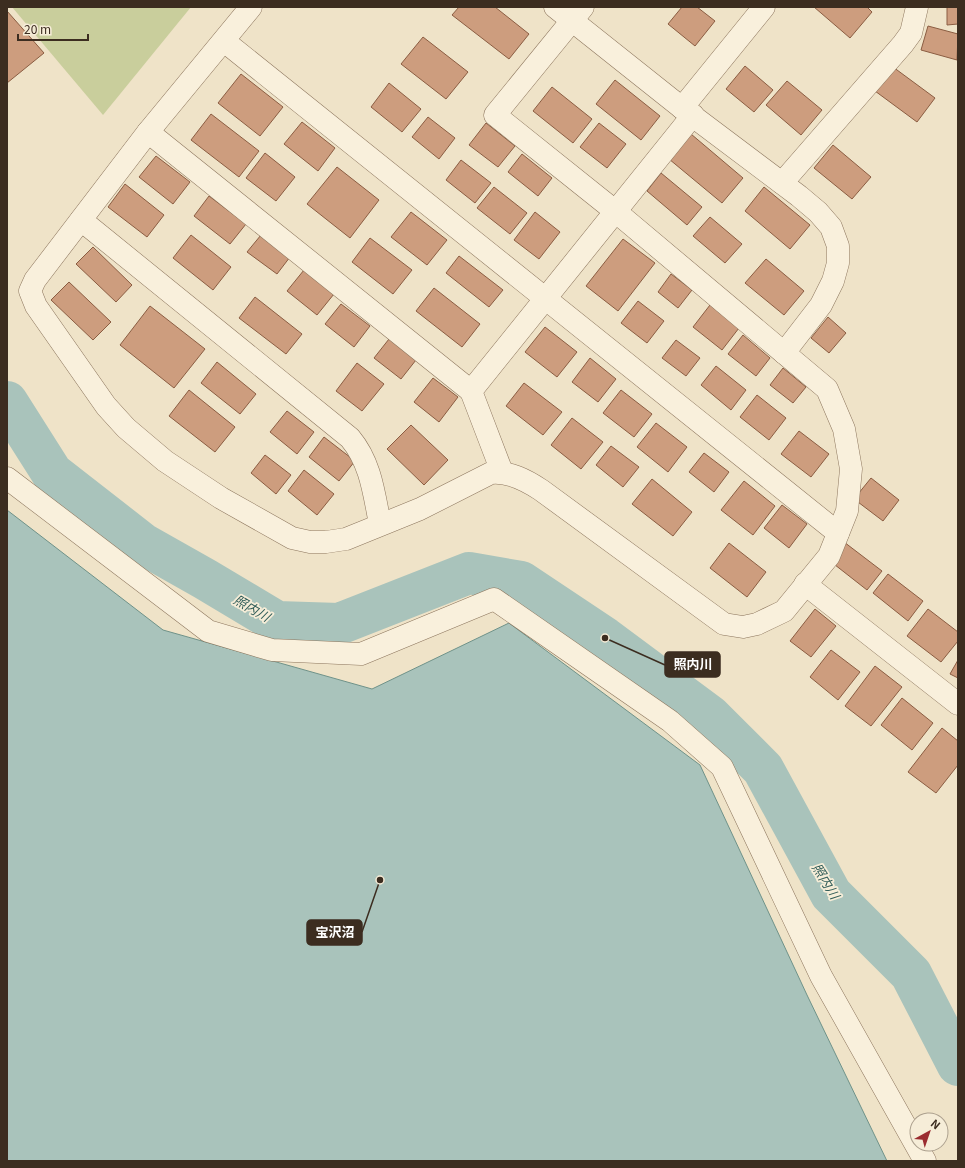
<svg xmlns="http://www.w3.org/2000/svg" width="965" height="1168" font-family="Georgia,'Noto Sans JP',serif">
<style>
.green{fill:#c9ce9c}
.water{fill:#a9c3bb;stroke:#6f9289}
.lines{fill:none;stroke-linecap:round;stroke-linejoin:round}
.river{stroke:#a9c3bb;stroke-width:42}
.building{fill:#cd9d7e;stroke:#8b5d42}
.minor-casing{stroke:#8c755d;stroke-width:23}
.minor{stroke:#f9f0dc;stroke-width:22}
.labels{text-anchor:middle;stroke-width:3.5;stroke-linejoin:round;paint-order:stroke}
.water-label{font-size:13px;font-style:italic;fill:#305c58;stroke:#f6edd8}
.leader{fill:none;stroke:#3c2d20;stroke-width:1.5}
.callout-dot{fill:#3c2d20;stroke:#f6edd8;stroke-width:1.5}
.callout{fill:#3c2d20;stroke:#3c2d20;stroke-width:1.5}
.callout-label{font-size:13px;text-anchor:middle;font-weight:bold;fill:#fff}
</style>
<rect width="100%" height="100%" fill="#efe3c8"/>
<polygon class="green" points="12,7 191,7 103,115"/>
<polygon class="water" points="7,510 163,630 372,689 509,623 700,765 807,995 887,1161 7,1161"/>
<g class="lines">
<polyline class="river" points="7,402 52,473 143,544 205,579 277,622 339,624 469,573 521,582 605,638 710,716 763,769 831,894 911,974 958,1065"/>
</g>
<g class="building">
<polygon points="459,7 495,7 529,34 509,59 452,15"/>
<polygon points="682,7 697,7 715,21 695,46 668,24"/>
<polygon points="814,7 867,7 872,12 850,38"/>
<polygon points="947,7 958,7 958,24 947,25"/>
<polygon points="7,11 44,53 7,83"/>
<polygon points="928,26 958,34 957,60 921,50"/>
<polygon points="423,37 468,72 446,99 401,64"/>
<polygon points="745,66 773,90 754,112 726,89"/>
<polygon points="893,67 935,98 917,122 875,91"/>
<polygon points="241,74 283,107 260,136 218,103"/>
<polygon points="615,80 660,116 641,140 596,104"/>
<polygon points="787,81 822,110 801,135 766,105"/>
<polygon points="389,83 421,109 402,132 371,107"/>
<polygon points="552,87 592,119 573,143 533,111"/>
<polygon points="211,114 259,151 239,177 191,140"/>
<polygon points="428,117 455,138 439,159 412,137"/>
<polygon points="302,122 335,148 318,171 284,144"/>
<polygon points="486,123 515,146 498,167 469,145"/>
<polygon points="599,123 626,144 607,168 580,147"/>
<polygon points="691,134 743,178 722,203 669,159"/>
<polygon points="833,145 871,177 852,199 814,168"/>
<polygon points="265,153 295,177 276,201 246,178"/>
<polygon points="522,154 552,178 538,196 508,172"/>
<polygon points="156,156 190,182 173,204 139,177"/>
<polygon points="461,160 491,183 475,203 446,180"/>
<polygon points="337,167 379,200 350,238 307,204"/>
<polygon points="661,173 702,207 687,225 647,191"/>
<polygon points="125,184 164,215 147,237 108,207"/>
<polygon points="494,187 527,213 510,234 477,208"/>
<polygon points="764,187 810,225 790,249 745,211"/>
<polygon points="209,196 246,224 230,244 194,216"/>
<polygon points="411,212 447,240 427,265 391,237"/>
<polygon points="535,212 560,232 539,259 514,240"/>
<polygon points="710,217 742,244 725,263 693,236"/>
<polygon points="191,235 231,267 213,290 173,258"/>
<polygon points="261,235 290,257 277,274 247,252"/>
<polygon points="370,238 412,270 393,294 352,262"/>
<polygon points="623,239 655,263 618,311 586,286"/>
<polygon points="93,247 132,285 116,302 76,264"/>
<polygon points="459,256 503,290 489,307 446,273"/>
<polygon points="766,259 804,291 784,315 745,283"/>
<polygon points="304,270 334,294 317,315 287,291"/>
<polygon points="671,274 692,290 678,308 658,292"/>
<polygon points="69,282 111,322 93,340 51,300"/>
<polygon points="434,288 480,324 462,347 416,311"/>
<polygon points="255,297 302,334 286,354 239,318"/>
<polygon points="638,301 664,321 647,343 621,323"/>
<polygon points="341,304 370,326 354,347 325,324"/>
<polygon points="710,305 739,328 722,350 693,327"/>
<polygon points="150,306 205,349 174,388 120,345"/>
<polygon points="828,317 846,333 829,353 811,338"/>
<polygon points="545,327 577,352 557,377 525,352"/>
<polygon points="743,335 770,358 756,376 728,354"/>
<polygon points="389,339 416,360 401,379 374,358"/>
<polygon points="676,340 700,358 686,376 662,358"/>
<polygon points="590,358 616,379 598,402 572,382"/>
<polygon points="217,362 256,394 240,414 201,383"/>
<polygon points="357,363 384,384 362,411 336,391"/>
<polygon points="716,366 746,390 731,410 701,385"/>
<polygon points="783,368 806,387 793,403 770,385"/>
<polygon points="433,378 458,397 439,422 414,402"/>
<polygon points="524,383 562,412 543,435 506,406"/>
<polygon points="189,390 235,427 215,452 169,416"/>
<polygon points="621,390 652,414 634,437 603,413"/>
<polygon points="757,395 786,418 769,440 740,417"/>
<polygon points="287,411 314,432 297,454 270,432"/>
<polygon points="572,418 603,442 581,469 551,445"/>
<polygon points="656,423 687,447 668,472 637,447"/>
<polygon points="411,425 448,460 424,485 387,449"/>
<polygon points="799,431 829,454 811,477 781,454"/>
<polygon points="324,437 355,461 339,481 309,457"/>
<polygon points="611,446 639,467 623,487 596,465"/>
<polygon points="704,453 729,472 714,492 689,472"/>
<polygon points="265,455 291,475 276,494 251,473"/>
<polygon points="304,470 334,494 317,515 288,491"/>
<polygon points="871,478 899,500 883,521 854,499"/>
<polygon points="652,479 692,512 673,536 632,504"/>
<polygon points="744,481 775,506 753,535 721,510"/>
<polygon points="782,505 807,524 789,548 764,528"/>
<polygon points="844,542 882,571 867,590 830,561"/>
<polygon points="729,543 766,572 747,597 710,568"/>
<polygon points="888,574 923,601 908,621 873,593"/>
<polygon points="815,609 836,626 811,657 790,641"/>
<polygon points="928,609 958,632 958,641 941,662 907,636"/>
<polygon points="831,650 860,672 838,700 810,677"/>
<polygon points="958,660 958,678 950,674"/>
<polygon points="875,666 902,687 871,726 845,706"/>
<polygon points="902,698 933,723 912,750 881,725"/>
<polygon points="942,728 958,741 958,765 936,793 908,772"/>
</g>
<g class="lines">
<defs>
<g id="minor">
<path d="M 251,7 L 148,132 L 35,280 L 30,291 L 36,306 L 106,406 L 126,428 L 165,461 L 221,498 L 292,538 L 310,542 L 326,542 L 346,539 L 420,509 L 491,473 C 509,471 526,480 541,490 L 724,624 L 743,627 L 757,624 L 784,611 L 829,556 L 847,511 L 851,469 L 844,429 L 827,389 L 615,211 L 495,115 L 583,7"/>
<polyline points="555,7 682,108 799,196 818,212 831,227 838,246 838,263 833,281 821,305 784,353"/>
<polyline points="224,41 838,533"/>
<polyline points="682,108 764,7"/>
<polyline points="148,132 471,391"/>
<polyline points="782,183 903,44 911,33 917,7"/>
<path d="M 81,220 L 350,438 C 371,463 374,494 380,524"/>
<polyline points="502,472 471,391 693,115"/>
<polyline points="7,478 208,631 272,650 361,654 494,599 670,721 722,767 821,976 925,1161"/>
<polyline points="805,584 958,704"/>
</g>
</defs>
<use href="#minor" class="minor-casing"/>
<use href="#minor" class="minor"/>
</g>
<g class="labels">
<g class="water-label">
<text transform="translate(252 608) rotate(30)" y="5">照内川</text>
<text transform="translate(826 881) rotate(58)" y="5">照内川</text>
</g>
</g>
<path class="leader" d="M605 638L665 665M380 880L362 932"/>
<g class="callout-dot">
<circle cx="605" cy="638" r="4"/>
<circle cx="380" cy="880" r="4"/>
</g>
<g class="callout">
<rect x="665" y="652" width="55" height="25" rx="4"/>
<rect x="307" y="920" width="55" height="25" rx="4"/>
</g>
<g class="callout-label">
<text x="693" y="669">照内川</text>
<text x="335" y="937">宝沢沼</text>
</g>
<rect width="965" height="1168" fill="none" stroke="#3c2d20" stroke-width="16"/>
<g transform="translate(929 1132) rotate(40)"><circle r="19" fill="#f6edd8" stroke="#aca08e"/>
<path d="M0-3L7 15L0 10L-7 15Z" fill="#9b2c30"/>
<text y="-6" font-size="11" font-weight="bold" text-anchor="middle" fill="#3c2d20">N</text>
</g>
<path d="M18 34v6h70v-6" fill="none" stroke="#3c2d20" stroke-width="2"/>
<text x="24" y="34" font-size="12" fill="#3c2d20" stroke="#f6edd8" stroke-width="3" paint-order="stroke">20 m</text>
</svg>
